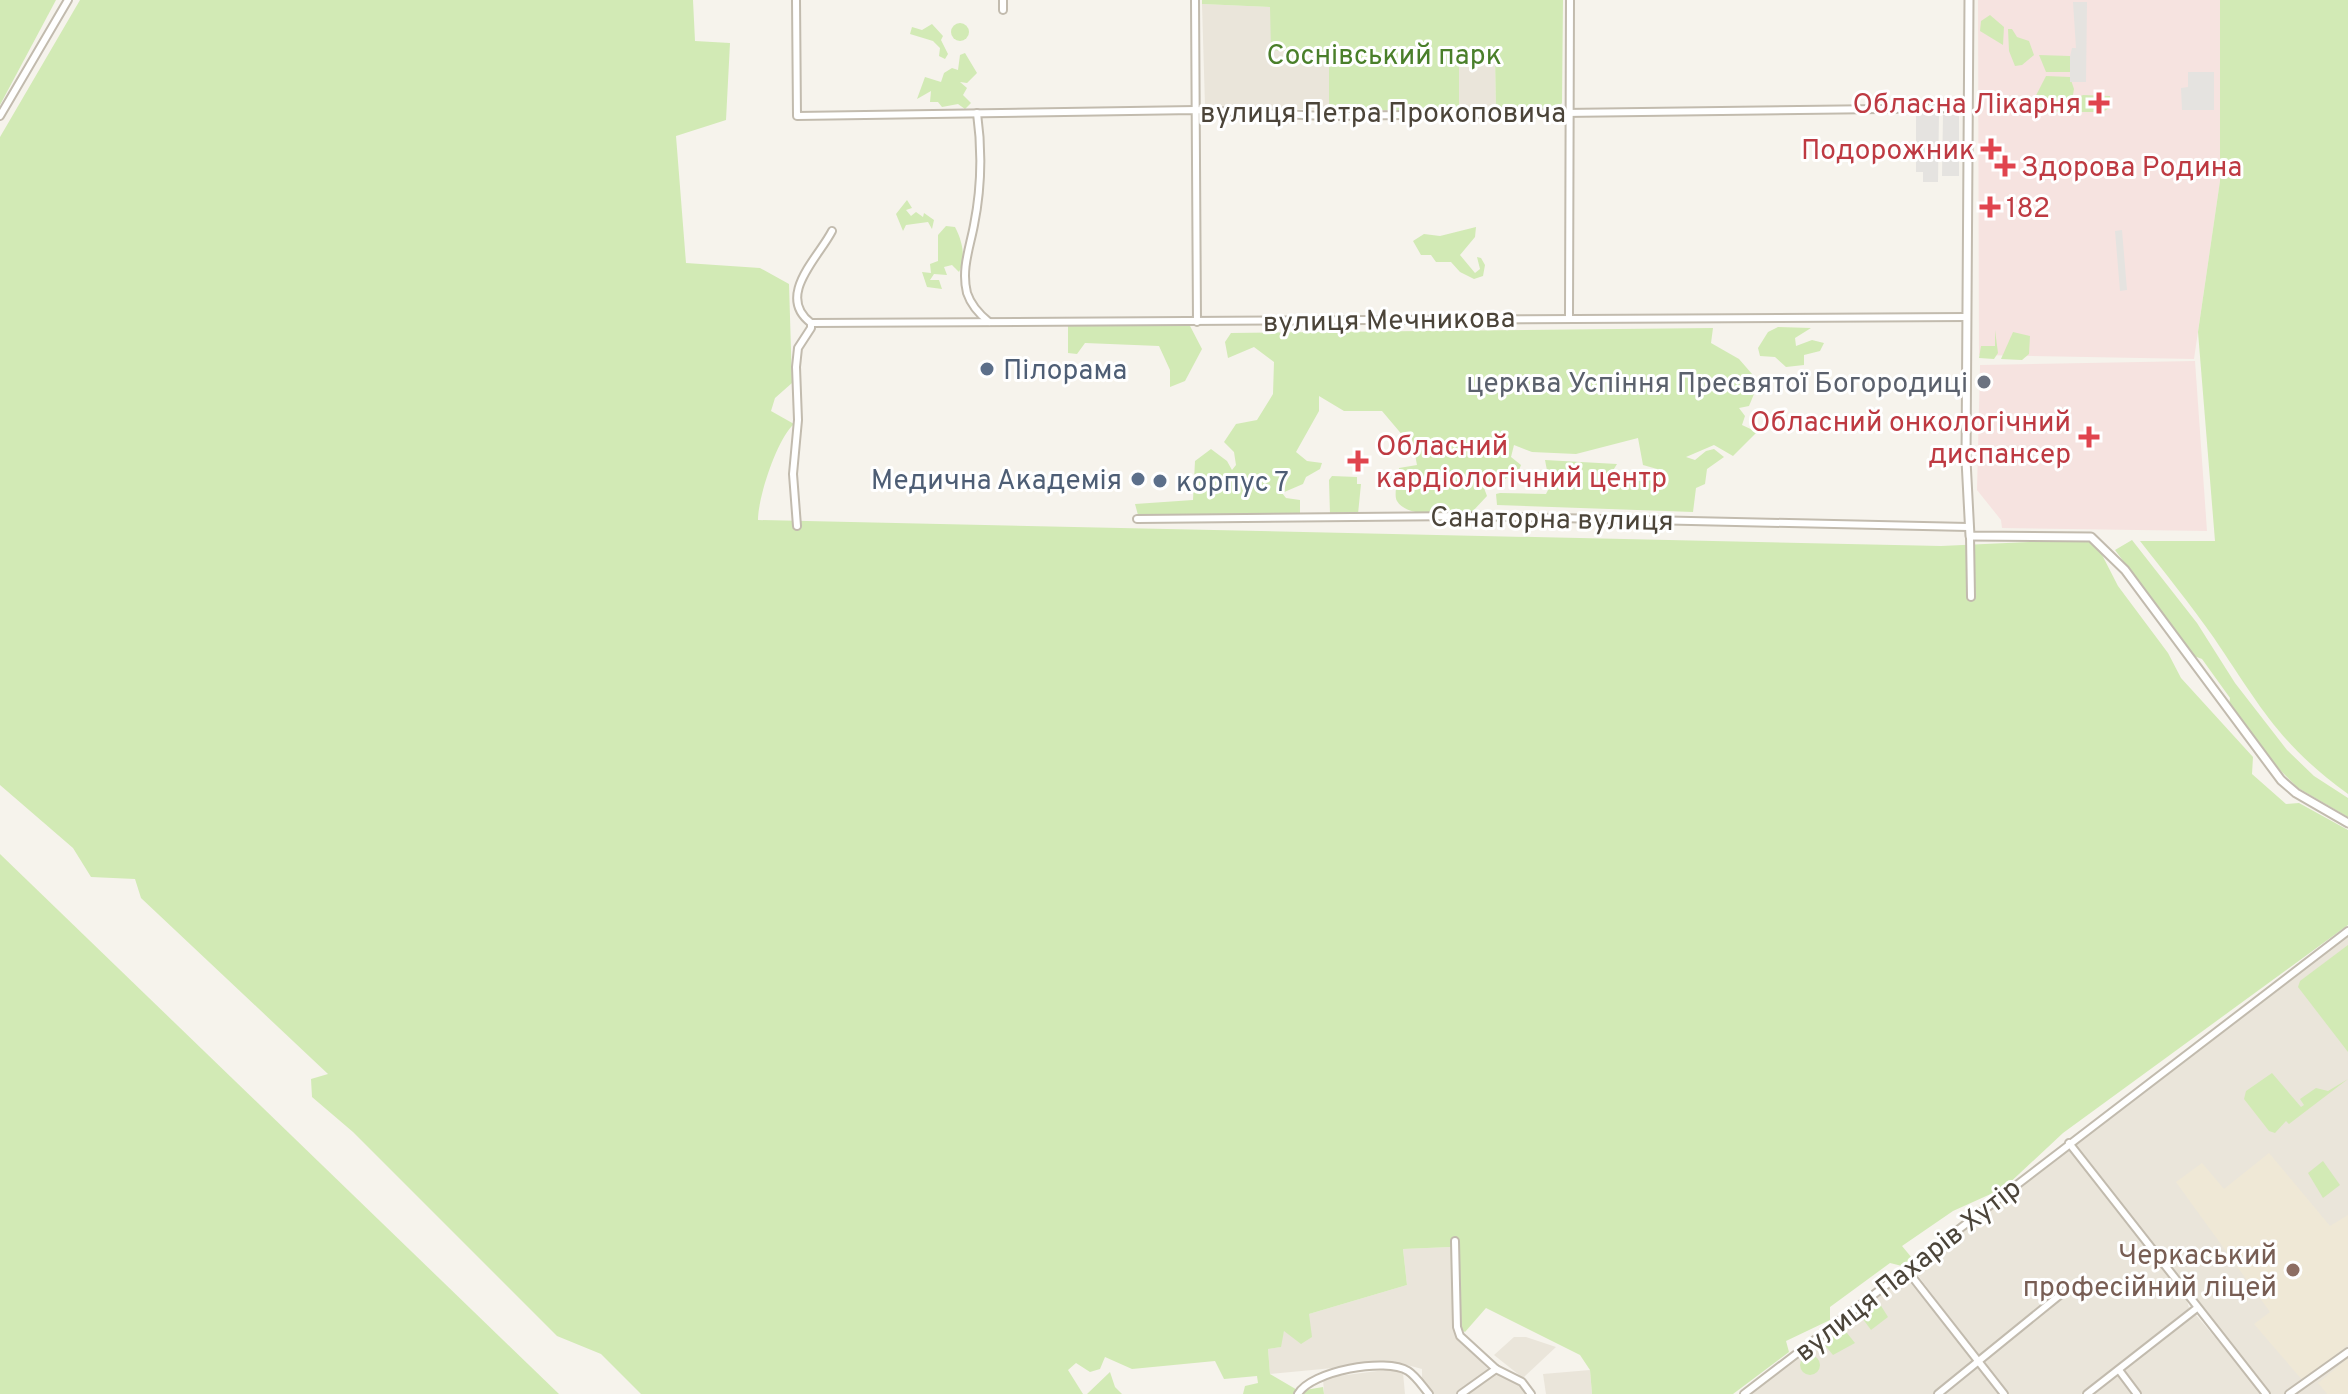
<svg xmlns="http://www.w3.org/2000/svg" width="2348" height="1394" font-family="Overpass,sans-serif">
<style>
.residential{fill:#eae5da}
.education{fill:#efe8d6}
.medical{fill:#f6e3e0}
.green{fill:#d2eab5}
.parking{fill:#e5e3e0}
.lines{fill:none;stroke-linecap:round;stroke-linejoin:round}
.minor-casing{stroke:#c2bbae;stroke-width:10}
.tertiary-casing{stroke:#c2bbae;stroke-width:11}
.minor{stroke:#fff;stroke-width:6}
.tertiary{stroke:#fff;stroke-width:7}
.health-dot{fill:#e0444e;stroke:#fff;stroke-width:3}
.service-dot{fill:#5c6f8a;stroke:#fff;stroke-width:3}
.worship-dot{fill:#6b7280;stroke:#fff;stroke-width:3}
.education-dot{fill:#8d6e63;stroke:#fff;stroke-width:3}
.labels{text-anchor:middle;stroke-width:6;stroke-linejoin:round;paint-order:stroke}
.park-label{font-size:28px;fill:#4a7f2a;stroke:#fff}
.health-label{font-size:28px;fill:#be3a42;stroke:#fff;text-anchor:end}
.street-label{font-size:28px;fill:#4b4439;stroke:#fff}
.service-label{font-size:28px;fill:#4e5e75;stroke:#fff;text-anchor:start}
.worship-label{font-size:28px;fill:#5b616d;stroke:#fff;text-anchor:end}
.education-label{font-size:28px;fill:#785e54;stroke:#fff;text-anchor:end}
</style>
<rect width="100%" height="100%" fill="#f6f3ec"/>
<g class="residential">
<polygon points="1202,4 1270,7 1329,54 1329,110 1205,106"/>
<polygon points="1459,57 1495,57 1496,111 1459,111"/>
<polygon points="2348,934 2348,1394 2270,1394 2075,1144"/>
<polygon points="2070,1149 2186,1297 2189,1308 2081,1394 2008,1394 1913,1269"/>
<polygon points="1451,1247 1454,1329 1458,1339 1488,1369 1456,1394 1434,1394 1422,1381 1422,1369 1396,1362 1270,1374 1268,1349 1280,1347 1284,1330 1309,1314 1407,1285 1403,1249"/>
<polygon points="1904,1275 2000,1394 1752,1394 1754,1390"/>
<polygon points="2196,1315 2263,1394 2093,1394 2190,1316"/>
<polygon points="1514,1337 1526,1337 1556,1347 1523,1378 1494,1355"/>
<polygon points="1393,1369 1403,1373 1405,1394 1324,1394 1323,1378"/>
<polygon points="1590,1370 1592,1394 1546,1394 1543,1374"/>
<polygon points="1498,1372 1517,1384 1525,1394 1466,1394"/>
</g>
<g class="education">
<polygon points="2269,1153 2330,1226 2348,1215 2348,1345 2303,1381 2254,1324 2270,1312 2176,1182 2202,1163 2224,1189"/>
<polygon points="2348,1358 2348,1394 2327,1394 2318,1383"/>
</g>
<g class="medical">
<polygon points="1978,0 2220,0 2220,181 2194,359 1979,355"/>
<polygon points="2195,361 2207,531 2002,528 2001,520 1977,490 1980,365"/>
</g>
<g class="green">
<polygon points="0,0 56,0 0,105"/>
<path d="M 80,0 L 693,0 L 695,41 L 730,43 L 726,120 L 676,136 L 686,263 L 760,268 L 789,284 L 792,383 L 775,398 L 771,411 L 794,424 C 777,439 758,497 758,520 L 1941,546 L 2090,539 L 2098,547 L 2118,586 L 2168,653 L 2181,678 L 2253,757 L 2252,774 L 2286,804 L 2299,803 L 2348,830 L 2348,925 L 2063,1133 L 2004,1188 L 1953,1211 L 1902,1246 L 1912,1258 L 1902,1266 L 1890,1263 L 1830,1307 L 1830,1320 L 1786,1341 L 1789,1352 L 1733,1394 L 1592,1394 L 1590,1370 L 1580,1355 L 1486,1308 L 1465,1332 L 1457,1327 L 1454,1243 L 1451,1247 L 1403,1249 L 1407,1285 L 1309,1314 L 1312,1337 L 1301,1344 L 1284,1331 L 1281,1347 L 1268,1349 L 1270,1374 L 1299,1391 L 1323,1387 L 1324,1394 L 1243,1394 L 1245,1386 L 1258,1383 L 1257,1376 L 1224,1379 L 1215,1361 L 1132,1369 L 1105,1357 L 1100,1369 L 1090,1372 L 1076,1363 L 1068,1370 L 1083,1394 L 641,1394 L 601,1354 L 557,1336 L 353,1132 L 312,1097 L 311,1079 L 328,1074 L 141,898 L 135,879 L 91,877 L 73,848 L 0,785 L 0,137 Z"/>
<polygon points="1202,0 1563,0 1562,103 1558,108 1550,109 1496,111 1495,57 1459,57 1459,111 1329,110 1329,54 1271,50 1270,7 1202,4"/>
<path d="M 2220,0 L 2348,0 L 2348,794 C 2279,744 2260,706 2214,638 C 2191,605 2165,573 2140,541 L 2215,541 L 2198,332 L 2220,181 Z"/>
<polygon points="1990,15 2004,27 2003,45 1980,31 1981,21"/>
<circle cx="960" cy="32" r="9"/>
<polygon points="932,24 943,36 941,40 948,54 945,59 939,56 940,48 933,41 910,34 912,27 922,30"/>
<polygon points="2008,29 2012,29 2017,37 2029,41 2034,55 2022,65 2015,66 2009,51"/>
<polygon points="965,53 977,73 967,83 960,82 967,88 963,95 971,103 965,109 958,104 942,107 938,102 930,102 931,91 917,99 925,77 941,82 944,73 952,68 958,70 960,55"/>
<polygon points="2039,55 2070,56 2070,72 2046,72"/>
<polygon points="2046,76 2070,77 2074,89 2070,112 2028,111"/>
<polygon points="2083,95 2110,96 2112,106 2103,112 2078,112 2079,97"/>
<polygon points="907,200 912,208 906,210 911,216 916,212 923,217 924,213 934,220 932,229 928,222 906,225 903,231 896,214"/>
<path d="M 946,226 L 955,227 C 963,242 966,259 959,272 L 952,265 L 944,267 L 947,275 L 934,274 L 930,280 L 939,280 L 942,289 L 927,287 L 922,272 L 931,273 L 930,264 L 938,261 L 938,235 Z"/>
<polygon points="1476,227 1475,237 1460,255 1475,273 1480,269 1477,257 1481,258 1485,265 1483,276 1474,279 1460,272 1451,262 1436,262 1431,255 1421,255 1413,241 1424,234 1440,236"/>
<polygon points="1068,323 1189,324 1202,349 1185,381 1170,387 1170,370 1159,346 1085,343 1077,354 1068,353"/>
<polygon points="1778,327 1811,328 1795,338 1796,346 1812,340 1824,343 1820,351 1804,355 1804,365 1786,367 1775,357 1760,356 1758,348 1768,332"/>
<path d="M 1713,328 L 1711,343 L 1739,359 L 1759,382 L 1749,406 L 1739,408 L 1745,416 L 1742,425 L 1757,432 L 1733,456 L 1714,445 L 1686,457 L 1695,460 L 1706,451 L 1714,449 L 1724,457 L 1707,469 L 1705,484 L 1696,488 L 1693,512 L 1497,505 L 1496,494 L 1500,493 L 1546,494 L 1550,486 L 1545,460 L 1617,464 L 1609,477 L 1617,482 L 1659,480 L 1657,469 L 1643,465 L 1638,438 L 1576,454 L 1532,452 L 1514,445 L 1511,457 L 1521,465 L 1519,470 L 1491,488 L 1484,488 L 1487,496 L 1472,512 C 1453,512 1408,520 1397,501 C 1393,494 1399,477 1399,468 L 1417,465 L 1411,434 L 1404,437 L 1382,411 L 1344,411 L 1319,396 L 1319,411 L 1296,452 L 1307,461 L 1322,463 L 1320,469 L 1306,477 L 1303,484 L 1282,493 L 1286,498 L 1300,500 L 1300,514 L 1138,515 L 1135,504 L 1193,500 L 1195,461 L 1211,449 L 1227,461 L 1232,470 L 1236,465 L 1234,452 L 1224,442 L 1236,424 L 1257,420 L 1273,394 L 1274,362 L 1254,347 L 1228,358 L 1225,342 L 1231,333 Z"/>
<polygon points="1995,330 1998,353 1994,359 1979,358 1981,346 1995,346"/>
<polygon points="2013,332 2030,336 2029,354 2022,360 2001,359"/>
<polygon points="1332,476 1357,477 1357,484 1361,484 1358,514 1330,514 1329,480"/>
<polygon points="2132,540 2197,623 2235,683 2287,750 2314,776 2348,798 2348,817 2298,788 2273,763 2229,706 2230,698 2202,659 2194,656 2115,550"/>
<polygon points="0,854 559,1394 0,1394"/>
<polygon points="2348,945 2348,1052 2298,987 2300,981"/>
<polygon points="2272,1073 2301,1107 2304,1105 2300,1099 2316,1088 2328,1091 2348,1079 2289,1124 2286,1121 2275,1133 2269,1131 2244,1099 2246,1091"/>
<polygon points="2323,1161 2340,1185 2323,1198 2308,1173"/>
<polygon points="1878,1301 1888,1317 1871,1330 1860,1315"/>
<polygon points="1843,1328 1855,1343 1833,1355 1823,1343"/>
<circle cx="1810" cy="1365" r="10"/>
<polygon points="1110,1372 1115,1387 1122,1394 1087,1394"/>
</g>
<g class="parking">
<polygon points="2073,2 2087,2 2086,82 2070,82 2070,57 2072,48 2076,48"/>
<polygon points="2188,72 2214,72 2214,110 2182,110 2181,88 2188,87"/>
<polygon points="1916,113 1939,114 1938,182 1923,182 1923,172 1916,172"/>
<polygon points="1943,115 1959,115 1959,176 1942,176"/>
<polygon points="2122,230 2127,290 2120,291 2115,231"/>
</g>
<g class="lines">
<defs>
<g id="minor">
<polyline points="796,0 797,116 1195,110 1325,116 1968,108"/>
<polyline points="1003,0 1003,10"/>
<polyline points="1195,0 1197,322"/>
<path d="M 977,113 C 982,149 981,190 974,225 C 970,247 961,269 967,293 C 971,305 979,314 989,322"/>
<polyline points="0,116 68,0"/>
<polyline points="1569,316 1570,0"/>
<polyline points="811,323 1967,317"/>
<path d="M 811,323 C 775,296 819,257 832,231"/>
<polyline points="1137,519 1464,516 1968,527"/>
<polyline points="797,526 793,474 798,420 796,367 798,348 811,328 811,323"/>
<polyline points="1970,536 1971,597"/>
<polyline points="2069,1143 2266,1394"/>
<polyline points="1455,1241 1457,1327 1460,1336 1496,1369"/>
<polyline points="1906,1269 2004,1394"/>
<polyline points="2119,1370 2137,1394"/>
<path d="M 1298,1394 C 1311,1371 1386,1357 1408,1371 C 1416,1376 1423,1387 1429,1394"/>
<polyline points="1461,1394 1496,1369 1522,1382 1531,1394"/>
<polyline points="1744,1394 2348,931"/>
<polyline points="1938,1394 2066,1290"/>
<polyline points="2087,1394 2197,1308"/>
<polyline points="2289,1394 2348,1352"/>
</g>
<polyline id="tertiary" points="1969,0 1966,460 1970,536 2091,537 2125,570 2281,780 2296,793 2348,823"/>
</defs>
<use href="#minor" class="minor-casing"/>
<use href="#tertiary" class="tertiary-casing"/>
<use href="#minor" class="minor"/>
<use href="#tertiary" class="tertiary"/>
</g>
<g class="health-dot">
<path d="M2095 91h8v8h8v8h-8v8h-8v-8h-8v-8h8z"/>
<path d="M1987 137h8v8h8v8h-8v8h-8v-8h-8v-8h8z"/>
<path d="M2001 154h8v8h8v8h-8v8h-8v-8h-8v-8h8z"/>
<path d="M1986 195h8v8h8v8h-8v8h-8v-8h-8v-8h8z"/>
<path d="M2085 425h8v8h8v8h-8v8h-8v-8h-8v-8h8z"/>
<path d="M1354 449h8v8h8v8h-8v8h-8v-8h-8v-8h8z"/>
</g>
<g class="service-dot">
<circle cx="987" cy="369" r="8"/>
<circle cx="1138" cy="479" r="8"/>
<circle cx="1160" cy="481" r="8"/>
</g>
<circle class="worship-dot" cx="1984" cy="382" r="8"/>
<circle class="education-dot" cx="2293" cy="1270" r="8"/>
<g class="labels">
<g class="park-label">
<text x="1384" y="64">Соснівський парк</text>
</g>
<g class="health-label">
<text x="2081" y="113">Обласна Лікарня</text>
<text x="1975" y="159">Подорожник</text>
<text x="2021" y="176" text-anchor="start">Здорова Родина</text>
<text x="2006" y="217" text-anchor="start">182</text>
<text x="2071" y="431">Обласний онкологічний<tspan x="2071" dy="32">диспансер</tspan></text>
<text x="1376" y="455" text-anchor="start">Обласний<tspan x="1376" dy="32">кардіологічний центр</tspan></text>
</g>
<g class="street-label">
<text x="1383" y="122">вулиця Петра Прокоповича</text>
<text transform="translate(1389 319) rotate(-1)" y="10">вулиця Мечникова</text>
<text transform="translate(1552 518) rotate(1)" y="10">Санаторна вулиця</text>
<text transform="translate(1907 1269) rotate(-38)" y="10">вулиця Пахарів Хутір</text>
</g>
<g class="service-label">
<text x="1003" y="379">Пілорама</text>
<text x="1122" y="489" text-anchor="end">Медична Академія</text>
<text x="1176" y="491">корпус 7</text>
</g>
<g class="worship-label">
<text x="1968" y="392">церква Успіння Пресвятої Богородиці</text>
</g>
<g class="education-label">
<text x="2277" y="1264">Черкаський<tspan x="2277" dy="32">професійний ліцей</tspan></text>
</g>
</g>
</svg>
